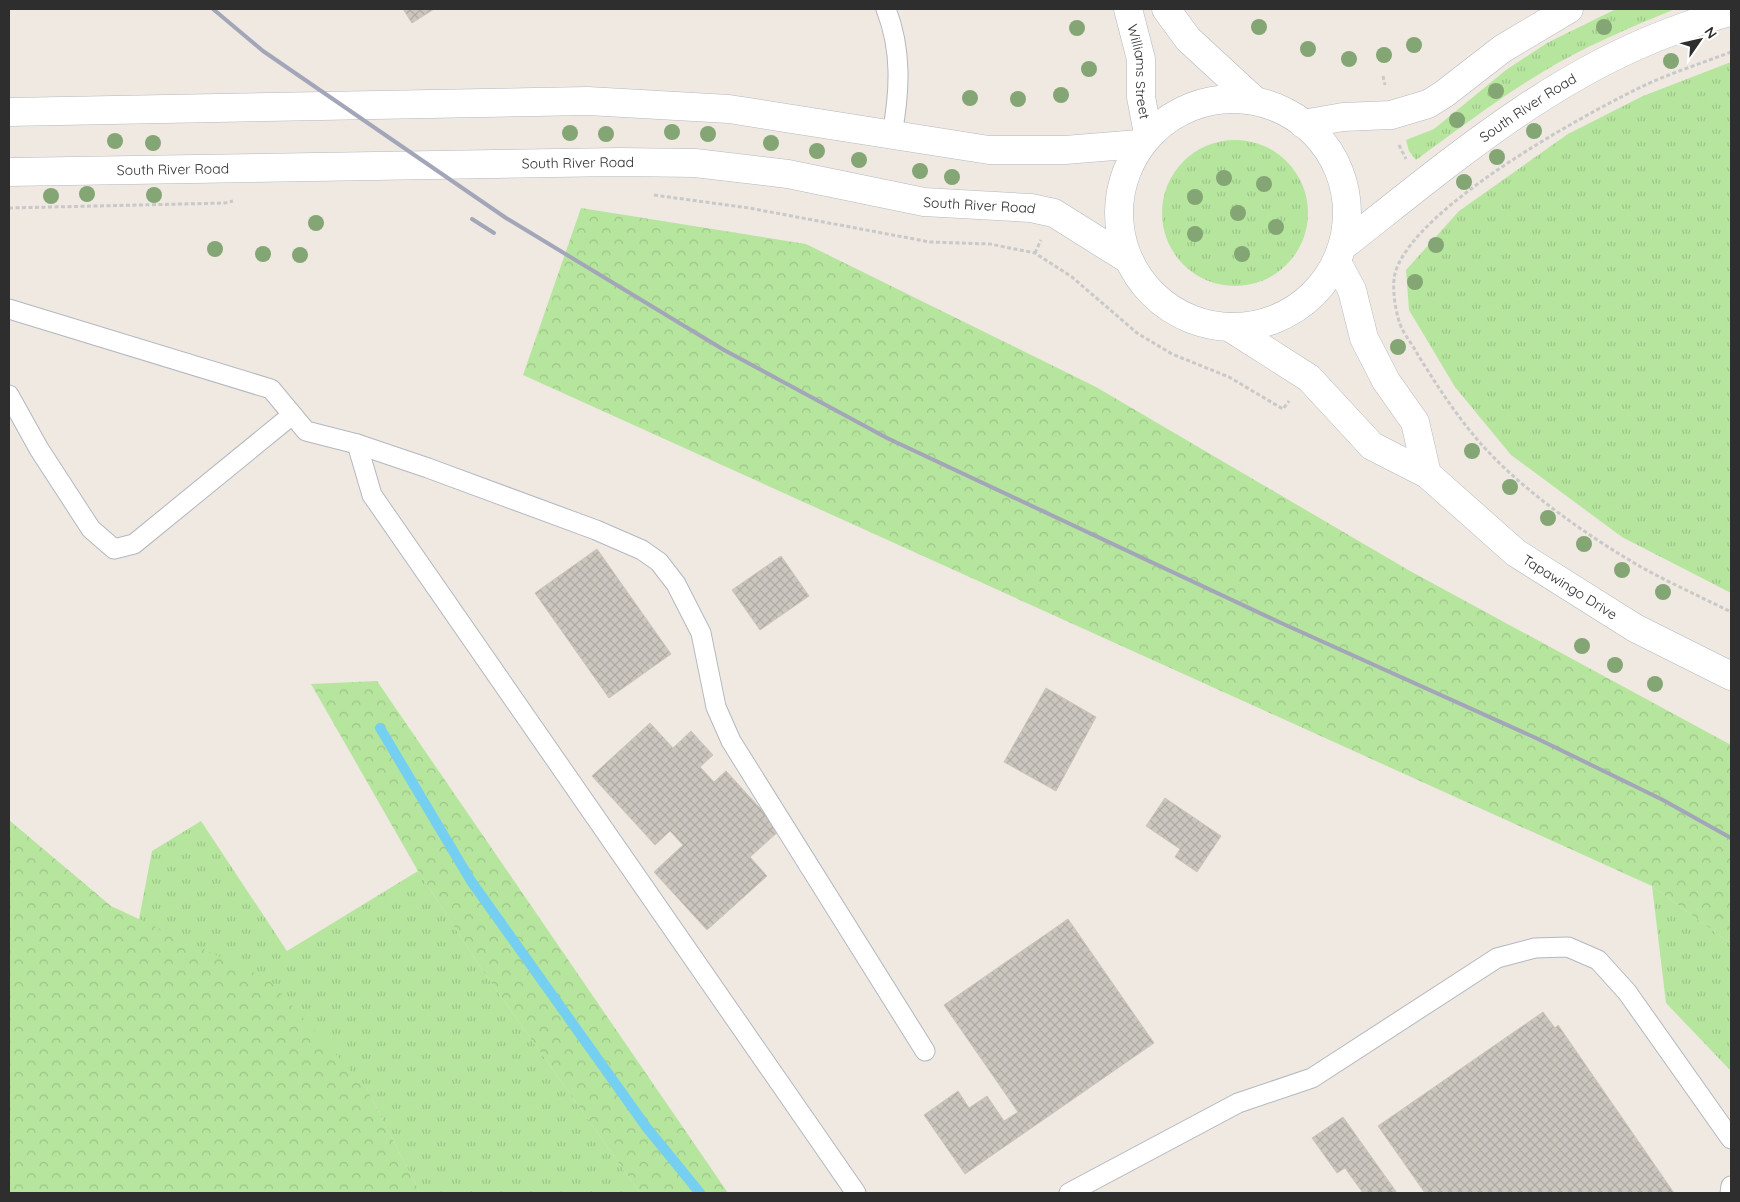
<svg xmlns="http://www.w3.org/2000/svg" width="1740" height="1202" font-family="Quicksand,sans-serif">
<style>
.grass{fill:url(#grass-tufts)}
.forest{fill:url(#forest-crowns)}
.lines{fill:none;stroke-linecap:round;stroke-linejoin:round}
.stream{stroke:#75cff0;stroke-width:10}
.building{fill:url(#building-cross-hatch);stroke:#cbc5ba}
.lane-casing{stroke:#b4b7c1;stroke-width:21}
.secondary-casing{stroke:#b4b7c1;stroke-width:29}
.path{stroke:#c9c9c9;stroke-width:3;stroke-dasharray:4 2.5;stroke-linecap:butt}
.lane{stroke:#fff;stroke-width:19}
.secondary{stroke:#fff;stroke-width:28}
.rail{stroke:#a3a6b8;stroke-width:4}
.tree{fill:#84a574}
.labels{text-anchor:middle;stroke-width:5;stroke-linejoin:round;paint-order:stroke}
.street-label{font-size:14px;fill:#2e2e2e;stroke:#fff}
</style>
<defs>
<pattern id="grass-tufts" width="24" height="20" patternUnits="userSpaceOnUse" patternTransform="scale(1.25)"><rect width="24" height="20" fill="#b6e59e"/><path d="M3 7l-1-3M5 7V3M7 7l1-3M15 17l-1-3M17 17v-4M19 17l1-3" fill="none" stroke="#9dc588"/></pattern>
<pattern id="forest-crowns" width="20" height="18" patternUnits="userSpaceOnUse" patternTransform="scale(1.25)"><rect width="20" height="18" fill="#b6e59e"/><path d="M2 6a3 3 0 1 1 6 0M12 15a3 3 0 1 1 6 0" fill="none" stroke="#9dc588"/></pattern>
<pattern id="building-cross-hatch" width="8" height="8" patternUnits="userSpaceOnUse" patternTransform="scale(1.25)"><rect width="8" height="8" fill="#cbc7bf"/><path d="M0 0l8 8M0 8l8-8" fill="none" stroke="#afaba4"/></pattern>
</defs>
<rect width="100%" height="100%" fill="#efe9e1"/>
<g class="grass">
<path d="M 1616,9 L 1675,9 C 1629,28 1583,47 1541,73 C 1498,99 1457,130 1416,160 L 1409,151 L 1406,140 L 1434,129 L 1506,70 L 1547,43 Z"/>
<polygon points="1731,62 1731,593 1622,537 1511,455 1455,387 1409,310 1406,270 1459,211 1568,134 1643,96"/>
<circle cx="1235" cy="213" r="73"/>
<polygon points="201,821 287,951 418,871 483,971 640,1193 420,1193 367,1089 139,919 152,851"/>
<polygon points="1652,886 1731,944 1731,1071 1666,1003"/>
</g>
<g class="forest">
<polygon points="581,208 806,244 1096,387 1410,571 1731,745 1731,944 1652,886 523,375"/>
<polygon points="377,681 728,1193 640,1193 483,971 418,871 311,684"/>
<polygon points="9,820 111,906 268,979 367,1089 420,1193 9,1193"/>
</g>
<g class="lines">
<polyline class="stream" points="380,728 471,881 647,1128 700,1193"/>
</g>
<g class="building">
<polygon points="403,9 434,9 412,23"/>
<polygon points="597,549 671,654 609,698 535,593"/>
<polygon points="781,556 809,596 760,630 732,590"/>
<polygon points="1046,688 1096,717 1056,791 1004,762"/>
<polygon points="650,723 673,748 691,731 713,755 700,767 714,782 726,771 780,830 750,857 767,876 707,930 654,872 683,845 670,831 655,845 592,776"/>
<polygon points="1165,798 1221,836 1197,872 1175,857 1180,849 1146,826"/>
<polygon points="1068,919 1154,1043 965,1174 924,1115 958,1091 969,1108 987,1096 1004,1121 1018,1112 944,1005"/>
<polygon points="1543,1012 1555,1028 1558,1025 1674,1193 1425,1193 1378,1126"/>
<polygon points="1343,1117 1397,1193 1363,1193 1345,1168 1337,1173 1312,1138"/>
</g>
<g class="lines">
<defs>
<g id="lane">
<path d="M 886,9 C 902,50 900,91 892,134"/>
<polyline points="9,309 271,389 306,431 357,444 428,468 596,530 642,550 659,562 676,584 701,633 716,707 731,741 925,1051"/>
<polyline points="9,395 39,449 91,529 114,549 134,544 292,415"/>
<polyline points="357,444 372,495 856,1193"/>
<polyline points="1069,1193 1238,1103 1312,1078 1497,958 1535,948 1568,947 1598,960 1627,992 1731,1139"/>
<polyline points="1730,1193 1731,1186"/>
</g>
<g id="secondary">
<path id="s1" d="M 1128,9 L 1141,59 L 1141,97 L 1148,134"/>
<polyline points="1166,9 1188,39 1253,99"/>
<circle cx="1233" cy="213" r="114"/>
<polyline points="9,112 588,101 729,109 989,150 1065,150 1139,144"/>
<polyline points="1303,124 1343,117 1391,115 1428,104 1444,94 1502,49 1569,9"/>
<path id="s2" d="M 9,172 L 619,162 L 695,163 L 788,174 L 924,202 L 1031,208 L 1054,213 L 1129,260"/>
<path id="s3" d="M 1347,243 C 1449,163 1550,76 1673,31 C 1693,24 1711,16 1731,12"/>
<polyline points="1338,264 1352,290 1364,338 1386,381 1415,422 1427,474"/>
<path id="s4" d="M 1229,327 L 1309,378 L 1372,446 L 1427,474 L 1516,553 L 1635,628 L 1731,676"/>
</g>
</defs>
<use href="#lane" class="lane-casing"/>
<use href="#secondary" class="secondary-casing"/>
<g class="path">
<path d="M 1731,52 C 1700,64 1667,74 1637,89 C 1576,119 1419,206 1396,270 C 1391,284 1395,310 1400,324 C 1404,335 1413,345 1418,355 C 1436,384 1454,412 1476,438 C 1517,487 1586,535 1641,567 C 1670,583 1701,597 1731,612"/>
<polyline points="1383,76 1385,85"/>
<polyline points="1399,145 1406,159"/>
<polyline points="654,195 749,208 930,242 990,244 1035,253 1072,277 1137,333 1172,354 1229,377 1283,409 1289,401"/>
<polyline points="9,208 225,203 233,201"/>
<polyline points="1035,253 1041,240"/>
</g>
<use href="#lane" class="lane"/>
<use href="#secondary" class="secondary"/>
<g class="rail">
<polyline points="213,9 263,51 506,218 724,350 887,438 1279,622 1536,738 1663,800 1731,838"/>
<polyline points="472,219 494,233"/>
</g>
</g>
<g class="tree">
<circle cx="1259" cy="27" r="8"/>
<circle cx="1604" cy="27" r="8"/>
<circle cx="1077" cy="28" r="8"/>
<circle cx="1414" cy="45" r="8"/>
<circle cx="1308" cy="49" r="8"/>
<circle cx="1384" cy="55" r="8"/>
<circle cx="1349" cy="59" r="8"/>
<circle cx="1671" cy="61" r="8"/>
<circle cx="1089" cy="69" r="8"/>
<circle cx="1496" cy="91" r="8"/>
<circle cx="1061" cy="95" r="8"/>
<circle cx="970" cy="98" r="8"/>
<circle cx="1018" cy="99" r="8"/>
<circle cx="1457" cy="120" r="8"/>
<circle cx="1534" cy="131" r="8"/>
<circle cx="672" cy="132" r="8"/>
<circle cx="570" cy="133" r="8"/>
<circle cx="606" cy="134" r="8"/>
<circle cx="708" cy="134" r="8"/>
<circle cx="115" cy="141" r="8"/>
<circle cx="153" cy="143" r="8"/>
<circle cx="771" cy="143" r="8"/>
<circle cx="817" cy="151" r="8"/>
<circle cx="1497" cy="157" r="8"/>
<circle cx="859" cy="160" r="8"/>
<circle cx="920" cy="171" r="8"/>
<circle cx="952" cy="177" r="8"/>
<circle cx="1224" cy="178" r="8"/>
<circle cx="1464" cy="182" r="8"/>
<circle cx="1264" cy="184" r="8"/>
<circle cx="87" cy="194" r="8"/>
<circle cx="154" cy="195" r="8"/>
<circle cx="51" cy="196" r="8"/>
<circle cx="1195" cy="197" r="8"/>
<circle cx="1238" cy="213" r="8"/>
<circle cx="316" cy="223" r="8"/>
<circle cx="1276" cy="227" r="8"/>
<circle cx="1195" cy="234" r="8"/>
<circle cx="1436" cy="245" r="8"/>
<circle cx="215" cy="249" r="8"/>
<circle cx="263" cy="254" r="8"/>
<circle cx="1242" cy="254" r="8"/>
<circle cx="300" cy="255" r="8"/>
<circle cx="1415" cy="282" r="8"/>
<circle cx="1398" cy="347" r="8"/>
<circle cx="1472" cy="451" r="8"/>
<circle cx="1510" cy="487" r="8"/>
<circle cx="1548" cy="518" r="8"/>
<circle cx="1584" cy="544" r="8"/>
<circle cx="1622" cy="570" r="8"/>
<circle cx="1663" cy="592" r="8"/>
<circle cx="1582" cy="646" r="8"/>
<circle cx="1615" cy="665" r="8"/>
<circle cx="1655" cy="684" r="8"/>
</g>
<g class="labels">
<g class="street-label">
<text dy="5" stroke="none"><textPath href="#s1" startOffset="64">Williams Street</textPath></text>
<text dy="5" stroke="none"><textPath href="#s3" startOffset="226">South River Road</textPath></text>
<text dy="5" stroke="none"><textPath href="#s2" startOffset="569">South River Road</textPath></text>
<text dy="5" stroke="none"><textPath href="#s2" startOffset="164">South River Road</textPath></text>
<text dy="5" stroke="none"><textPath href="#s2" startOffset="974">South River Road</textPath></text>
<text dy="5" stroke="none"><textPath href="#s4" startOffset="432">Tapawingo Drive</textPath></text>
</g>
</g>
<rect width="1740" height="1202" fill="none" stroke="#2e2e2e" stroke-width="20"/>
<g transform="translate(1700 40) rotate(56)" stroke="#ffffff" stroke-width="4" paint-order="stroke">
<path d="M0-4L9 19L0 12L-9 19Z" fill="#2e2e2e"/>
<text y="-8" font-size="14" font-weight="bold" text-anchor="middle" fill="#2e2e2e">N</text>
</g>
</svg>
